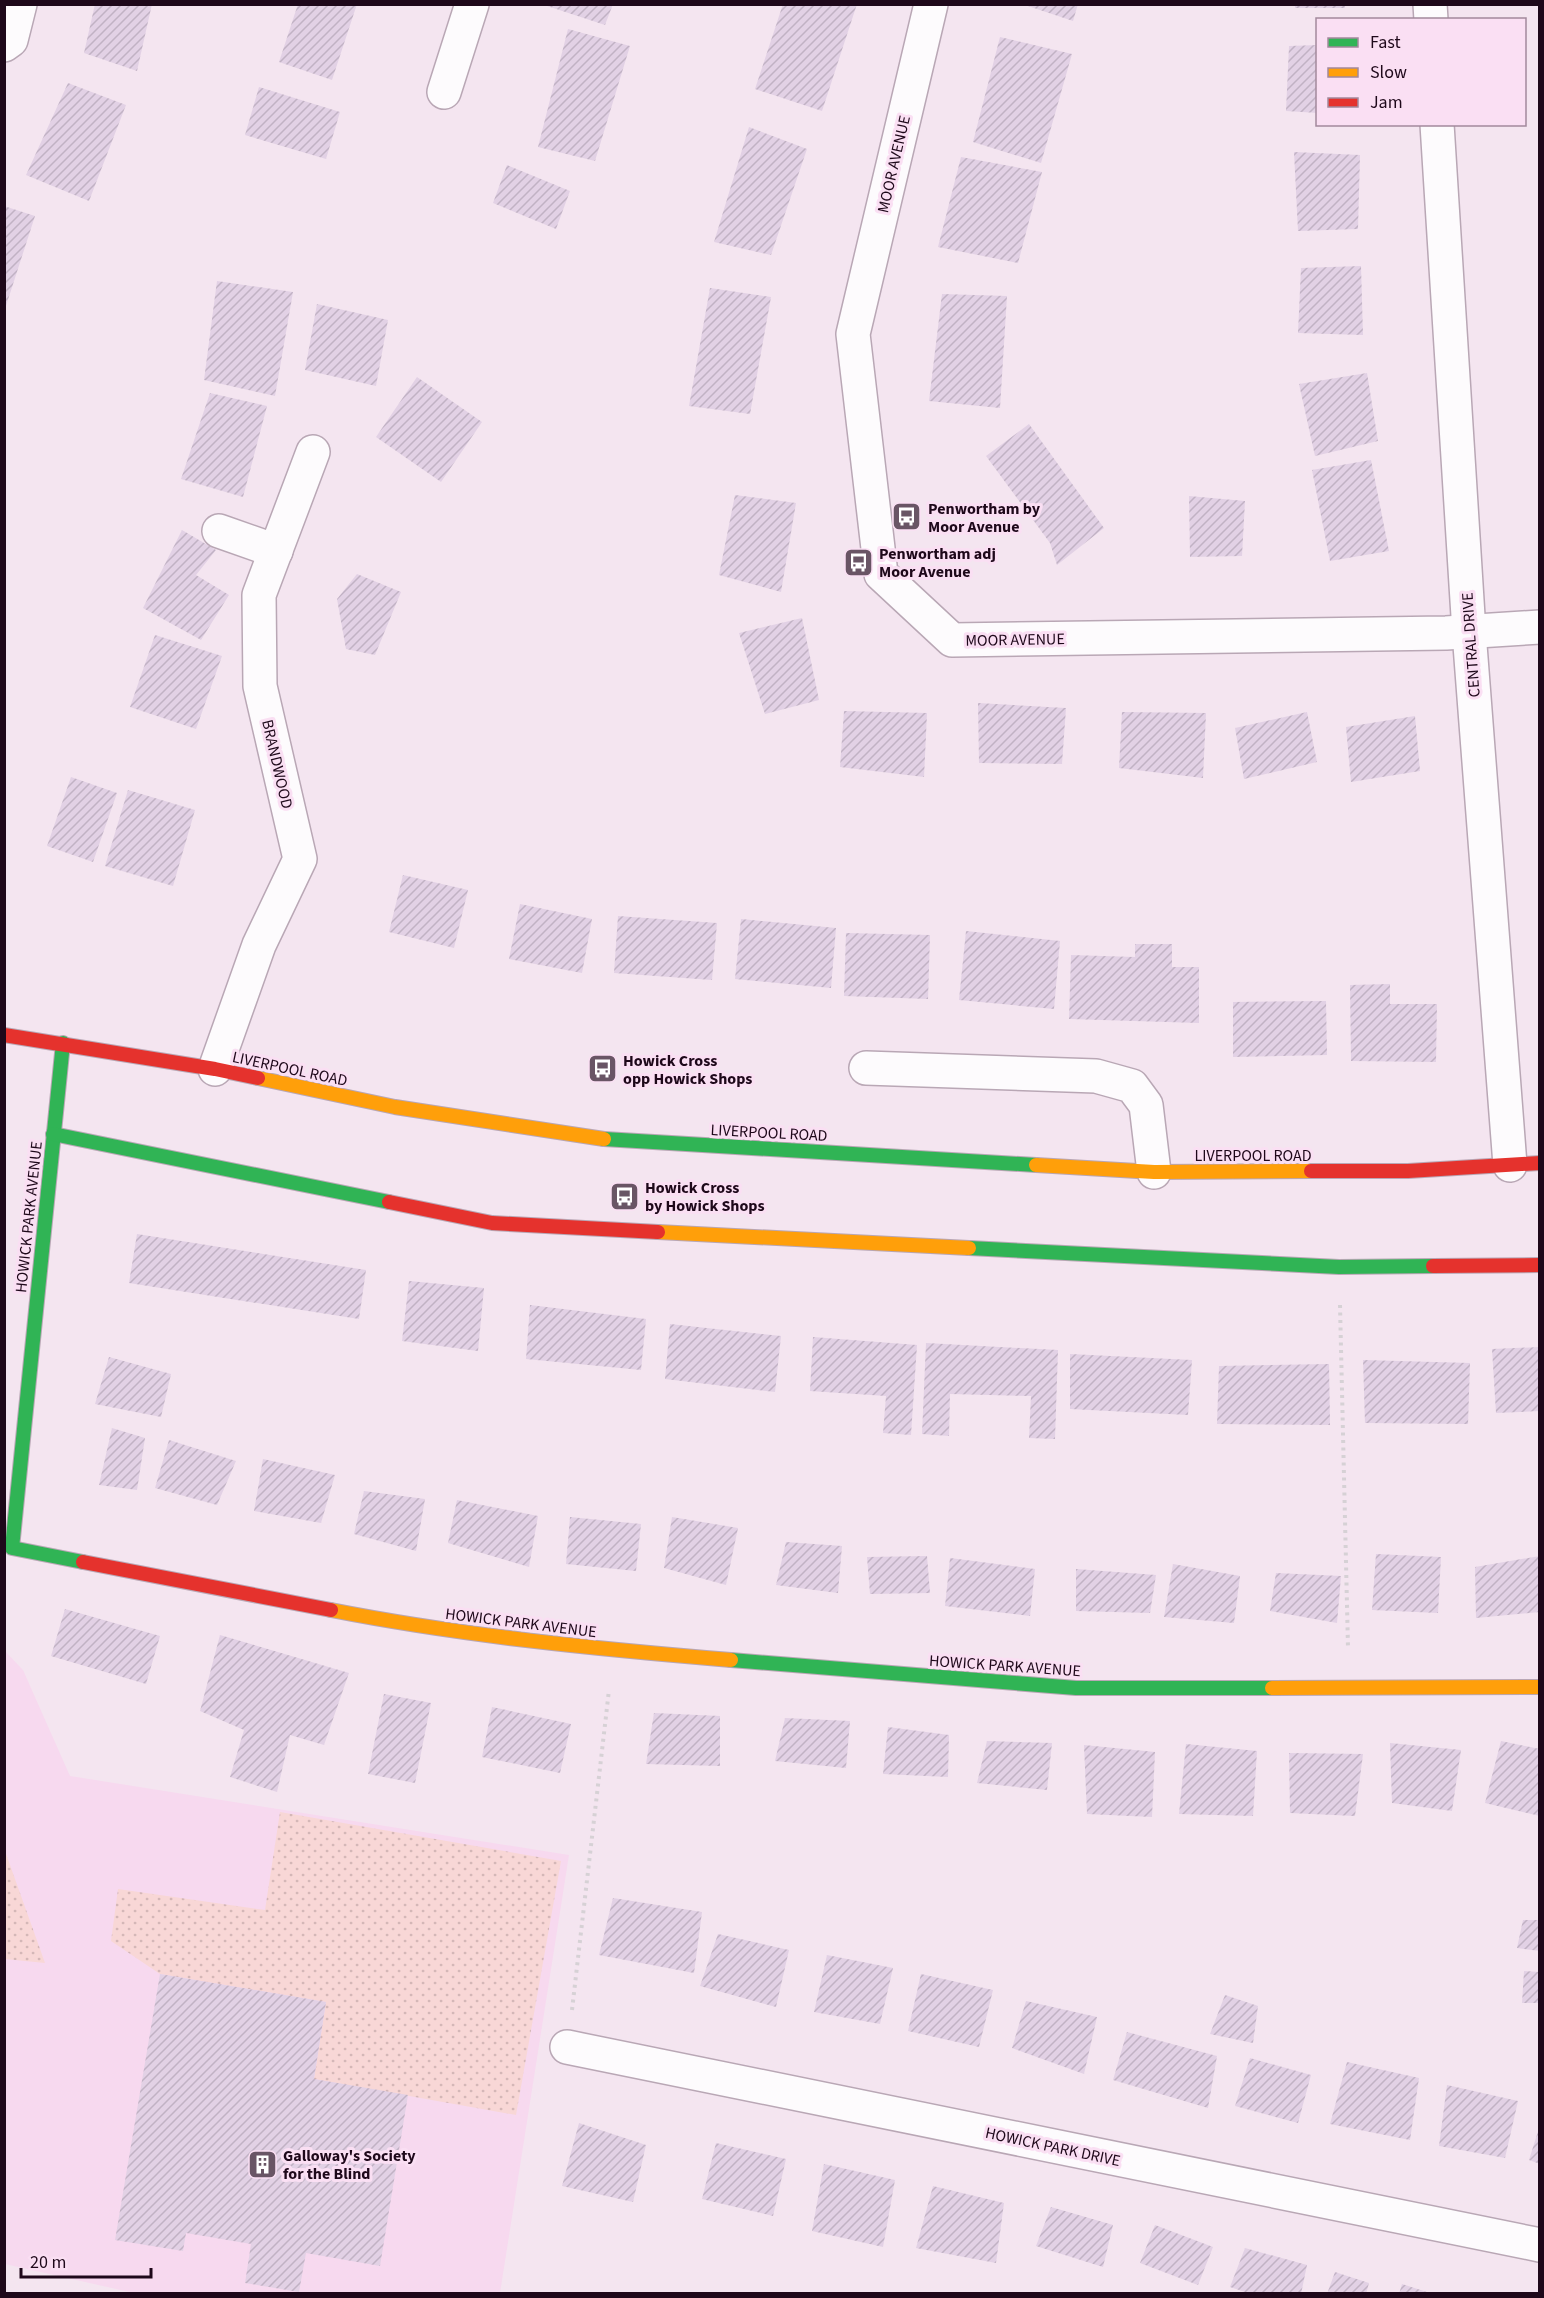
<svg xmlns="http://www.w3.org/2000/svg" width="1544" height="2298" font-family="'Source Sans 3',sans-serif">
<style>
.built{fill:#f7d9ef}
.grass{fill:url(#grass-dots)}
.building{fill:url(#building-hatch)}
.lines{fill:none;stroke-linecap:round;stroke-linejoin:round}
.street-casing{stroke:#b9a7b5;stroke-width:36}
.fast-casing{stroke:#b9a7b5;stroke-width:16}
.slow-casing{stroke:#b9a7b5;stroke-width:16}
.jam-casing{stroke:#b9a7b5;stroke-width:16}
.path{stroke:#d6d1d5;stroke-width:4;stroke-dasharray:3 4.5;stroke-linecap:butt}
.street{stroke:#fdfbfd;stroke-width:33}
.fast{stroke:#30b455;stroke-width:14}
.slow{stroke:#ff9f0a;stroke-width:14}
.jam{stroke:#e5322d;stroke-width:14}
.labels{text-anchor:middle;stroke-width:6;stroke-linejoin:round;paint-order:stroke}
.street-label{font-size:16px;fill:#1e081a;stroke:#fadff3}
.poi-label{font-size:16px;font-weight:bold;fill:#1e081a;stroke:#fadff3;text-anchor:start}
</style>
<defs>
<pattern id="grass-dots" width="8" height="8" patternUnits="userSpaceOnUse" patternTransform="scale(1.5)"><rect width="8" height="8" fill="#f8d7d6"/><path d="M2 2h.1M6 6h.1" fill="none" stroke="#d4b7b7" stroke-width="1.8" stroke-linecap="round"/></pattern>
<pattern id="building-hatch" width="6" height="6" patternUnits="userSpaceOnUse" patternTransform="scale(1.5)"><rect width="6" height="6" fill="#e2d1e5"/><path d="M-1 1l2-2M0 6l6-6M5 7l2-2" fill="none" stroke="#c1b2c4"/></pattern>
</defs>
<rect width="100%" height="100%" fill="#f4e5f0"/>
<polygon class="built" points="4,1650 23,1670 70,1776 569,1855 500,2293 134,2293 5,2264"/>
<g class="grass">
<polygon points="280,1812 561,1861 516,2115 314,2079 326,2002 160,1974 111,1941 118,1889 265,1910"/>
<polygon points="5,1851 45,1963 5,1959"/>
</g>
<g class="building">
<polygon points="95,4 152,4 137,71 84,53"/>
<polygon points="298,4 357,4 332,80 279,62"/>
<polygon points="541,4 613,4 605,25"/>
<polygon points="783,4 857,4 822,111 755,89"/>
<polygon points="1022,4 1078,4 1073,21"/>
<rect x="1295" y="4" width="50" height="4"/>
<polygon points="568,29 630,46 595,161 538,147"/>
<polygon points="1000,37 1072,54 1041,163 973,142"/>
<polygon points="1318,45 1318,113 1286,111 1289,46"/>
<polygon points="68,83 126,105 89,201 26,175"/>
<polygon points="259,87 340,112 326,159 245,135"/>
<polygon points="749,127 807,149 771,255 714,242"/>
<polygon points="1294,152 1360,155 1358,229 1298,231"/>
<polygon points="961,157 1042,172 1018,263 938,247"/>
<polygon points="507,165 570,191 556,229 493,203"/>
<polygon points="4,206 35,216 5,309 4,309"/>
<polygon points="1361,266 1363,335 1298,333 1301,268"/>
<polygon points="217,281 293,292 275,396 204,380"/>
<polygon points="710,288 771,297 750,414 689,406"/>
<polygon points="942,294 1007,296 1000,408 929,401"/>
<polygon points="317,304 388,320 376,386 305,370"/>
<polygon points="1367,373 1378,441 1315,456 1299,384"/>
<polygon points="417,377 482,422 441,482 376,437"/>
<polygon points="210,393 267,406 243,497 181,479"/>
<polygon points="1029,424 1104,528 1057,565 1050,543 986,456"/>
<polygon points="1371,460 1389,551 1330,561 1312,470"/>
<polygon points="735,495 796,503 781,592 719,575"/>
<polygon points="1189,496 1245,501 1242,556 1190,557"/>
<polygon points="182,530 216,550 196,575 229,595 201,640 143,608"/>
<polygon points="357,574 401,592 375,655 346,649 337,599"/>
<polygon points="802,618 819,700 765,714 739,633"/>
<polygon points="155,635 222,656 196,729 130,707"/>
<polygon points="978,703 1066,708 1062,764 979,763"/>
<polygon points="844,711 927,713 924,777 840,767"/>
<polygon points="1122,712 1206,713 1203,778 1119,768"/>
<polygon points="1307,712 1317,762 1244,779 1235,728"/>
<polygon points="1415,716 1420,771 1351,782 1346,727"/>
<polygon points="71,777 117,793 93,862 47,846"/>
<polygon points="128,790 195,810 173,886 105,866"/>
<polygon points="403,875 468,890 454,948 389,932"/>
<polygon points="520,904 592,919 582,973 509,959"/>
<polygon points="618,916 717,923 712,980 614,973"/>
<polygon points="741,919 836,928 831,988 735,979"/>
<polygon points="966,931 1060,941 1054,1009 959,1000"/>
<polygon points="846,933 930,935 928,999 844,996"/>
<polygon points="1135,944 1172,944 1172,967 1199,967 1199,1023 1069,1019 1071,955 1135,957"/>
<polygon points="1390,984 1390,1004 1437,1004 1436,1062 1351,1061 1350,985"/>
<polygon points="1326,1001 1327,1055 1233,1057 1233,1002"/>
<polygon points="137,1234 366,1270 359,1319 129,1283"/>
<polygon points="409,1281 484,1288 478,1351 402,1341"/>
<polygon points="530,1305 646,1319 641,1370 526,1359"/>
<polygon points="670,1324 781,1336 775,1392 665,1379"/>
<polygon points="813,1337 917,1345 911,1435 883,1433 886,1396 810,1391"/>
<polygon points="926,1343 1058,1350 1055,1439 1029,1438 1031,1396 950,1394 949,1436 922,1434"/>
<polygon points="1540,1347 1540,1411 1496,1413 1492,1349"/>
<polygon points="1070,1354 1192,1360 1188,1415 1070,1409"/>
<polygon points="109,1357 171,1374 161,1417 95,1404"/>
<polygon points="1363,1360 1470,1363 1468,1424 1365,1423"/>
<polygon points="1329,1364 1330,1425 1217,1424 1219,1366"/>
<polygon points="112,1428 145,1438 137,1490 99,1485"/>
<polygon points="169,1440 236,1461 217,1505 155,1488"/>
<polygon points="263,1459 335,1475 321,1523 254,1511"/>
<polygon points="364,1491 425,1499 416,1551 354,1534"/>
<polygon points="457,1500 538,1516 529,1567 448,1543"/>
<polygon points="570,1517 641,1524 636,1571 566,1564"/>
<polygon points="672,1517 738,1528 726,1585 664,1568"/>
<polygon points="786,1542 842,1546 838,1593 776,1585"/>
<polygon points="1376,1554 1441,1557 1438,1613 1372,1610"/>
<polygon points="927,1556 930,1593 870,1594 867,1557"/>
<polygon points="1540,1556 1540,1612 1476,1618 1475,1567"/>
<polygon points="950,1558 1035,1569 1030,1616 945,1606"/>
<polygon points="1173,1564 1240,1576 1234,1623 1164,1617"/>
<polygon points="1076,1569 1156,1575 1150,1613 1076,1611"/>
<polygon points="1276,1573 1341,1576 1337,1623 1270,1611"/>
<polygon points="65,1609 160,1636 146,1684 51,1656"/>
<polygon points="220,1635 349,1673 324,1745 290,1735 277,1792 230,1777 244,1730 200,1711"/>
<polygon points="384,1694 431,1703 415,1783 368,1774"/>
<polygon points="492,1707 571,1724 560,1773 482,1757"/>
<polygon points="654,1713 720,1716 720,1766 646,1764"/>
<polygon points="785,1718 850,1721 846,1768 775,1761"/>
<polygon points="888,1727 949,1735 948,1777 883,1774"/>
<polygon points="987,1741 1052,1743 1047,1790 977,1783"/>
<polygon points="1501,1741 1540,1749 1540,1816 1485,1803"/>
<polygon points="1390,1743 1461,1750 1452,1811 1392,1803"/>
<polygon points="1186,1744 1257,1751 1253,1816 1179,1814"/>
<polygon points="1084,1745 1155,1752 1152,1817 1087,1814"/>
<polygon points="1289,1753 1363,1754 1355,1816 1290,1813"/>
<polygon points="613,1898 702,1912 694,1973 599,1955"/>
<polygon points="1523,1920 1540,1920 1540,1951 1517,1948"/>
<polygon points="718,1934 789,1950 776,2007 700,1986"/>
<polygon points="827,1955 893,1968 880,2024 814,2012"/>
<polygon points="1524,1971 1540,1972 1540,2003 1522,2003"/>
<polygon points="160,1974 326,2002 314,2079 408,2095 380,2266 306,2253 299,2292 245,2283 251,2244 186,2233 183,2251 115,2240"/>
<polygon points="921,1974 993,1990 979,2047 908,2031"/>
<polygon points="1225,1995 1258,2006 1253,2043 1210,2034"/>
<polygon points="1026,2001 1097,2017 1084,2074 1012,2048"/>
<polygon points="1127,2032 1217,2056 1208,2108 1113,2080"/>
<polygon points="1250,2058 1311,2075 1298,2123 1235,2106"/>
<polygon points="1347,2062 1419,2078 1410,2140 1330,2124"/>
<polygon points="1447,2085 1518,2101 1505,2158 1439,2146"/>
<polygon points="579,2123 646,2145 633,2202 562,2186"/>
<polygon points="1540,2125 1540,2164 1529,2160"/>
<polygon points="716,2143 786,2159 773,2216 702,2199"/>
<polygon points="824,2164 895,2180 883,2247 812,2231"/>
<polygon points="933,2186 1004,2203 996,2263 916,2248"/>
<polygon points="1051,2207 1113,2225 1103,2267 1036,2246"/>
<polygon points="1155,2225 1213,2247 1198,2285 1140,2263"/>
<polygon points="1245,2248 1307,2265 1301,2294 1251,2294 1230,2287"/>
<polygon points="1335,2272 1369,2283 1366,2294 1327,2294"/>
<polygon points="1402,2284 1430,2293 1429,2294 1399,2294"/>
</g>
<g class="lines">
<defs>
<g id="street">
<polyline points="931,4 853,334 881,574 952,640 1446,633 1540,627"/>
<polyline points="1430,4 1431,20"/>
<polyline points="4,45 11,40 20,4"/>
<polyline points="444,92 472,4"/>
<polyline points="1437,124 1469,632 1510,1165"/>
<polyline points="219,531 276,551"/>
<polyline points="866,1068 1096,1076 1132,1086 1146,1105 1154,1172"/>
<polyline points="215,1069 259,945 300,859 260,686 259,595 313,452"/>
<polyline points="567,2047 1540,2245"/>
</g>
<g id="fast">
<polyline points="63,1043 12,1548 83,1562"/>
<polyline points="53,1134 389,1202"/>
<polyline points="604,1139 1036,1165"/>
<polyline points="969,1248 1339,1267 1433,1266"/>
<polyline points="731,1660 1076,1688 1272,1688"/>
</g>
<g id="slow">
<polyline points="258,1078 395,1107 604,1139"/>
<polyline points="1036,1165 1154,1172 1311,1171"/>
<polyline points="658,1232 969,1248"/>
<path d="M 331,1610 C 463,1636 598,1649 731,1660"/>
<polyline points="1272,1688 1540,1687"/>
</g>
<g id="jam">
<polyline points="4,1035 215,1069 258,1078"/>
<polyline points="1311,1171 1408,1171 1540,1163"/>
<polyline points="389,1202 492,1223 658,1232"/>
<polyline points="1433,1266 1540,1265"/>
<polyline points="83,1562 331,1610"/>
</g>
</defs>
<use href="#street" class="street-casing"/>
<use href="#fast" class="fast-casing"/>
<use href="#slow" class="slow-casing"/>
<use href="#jam" class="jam-casing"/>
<g class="path">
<polyline points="1340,1305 1348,1648"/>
<polyline points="572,2010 609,1690"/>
</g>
<use href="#street" class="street"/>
<use href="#fast" class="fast"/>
<use href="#slow" class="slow"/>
<use href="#jam" class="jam"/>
</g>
<defs>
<symbol id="bus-square" viewBox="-11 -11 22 22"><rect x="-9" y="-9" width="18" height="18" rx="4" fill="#695565" stroke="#fadff3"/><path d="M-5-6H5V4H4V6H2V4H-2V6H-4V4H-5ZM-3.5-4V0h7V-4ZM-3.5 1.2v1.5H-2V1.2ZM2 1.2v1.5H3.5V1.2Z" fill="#fff"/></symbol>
<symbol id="building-square" viewBox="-11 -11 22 22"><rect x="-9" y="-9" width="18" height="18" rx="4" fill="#695565" stroke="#fadff3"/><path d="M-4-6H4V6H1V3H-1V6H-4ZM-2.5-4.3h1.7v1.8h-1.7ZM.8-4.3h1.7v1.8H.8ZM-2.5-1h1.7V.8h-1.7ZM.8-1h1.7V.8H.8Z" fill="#fff"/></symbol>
</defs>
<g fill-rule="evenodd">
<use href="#bus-square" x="890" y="500" width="33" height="33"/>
<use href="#bus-square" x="842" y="546" width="33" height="33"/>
<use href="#bus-square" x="586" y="1052" width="33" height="33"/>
<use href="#bus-square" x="608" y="1180" width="33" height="33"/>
<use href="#building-square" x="246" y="2148" width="33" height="33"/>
</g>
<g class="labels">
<g class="street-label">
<text transform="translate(893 164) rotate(-77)" y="6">MOOR AVENUE</text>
<text transform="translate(1015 639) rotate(-1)" y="6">MOOR AVENUE</text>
<text transform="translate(1470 645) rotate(-94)" y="6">CENTRAL DRIVE</text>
<text transform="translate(278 764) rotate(77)" y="6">BRANDWOOD</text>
<text transform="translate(290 1068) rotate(12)" y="6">LIVERPOOL ROAD</text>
<text transform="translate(769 1132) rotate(3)" y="6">LIVERPOOL ROAD</text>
<text x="1253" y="1161">LIVERPOOL ROAD</text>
<text transform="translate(28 1217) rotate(-84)" y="6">HOWICK PARK AVENUE</text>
<text transform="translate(521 1622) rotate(7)" y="6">HOWICK PARK AVENUE</text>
<text transform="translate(1005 1665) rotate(4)" y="6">HOWICK PARK AVENUE</text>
<text transform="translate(1053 2146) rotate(12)" y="6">HOWICK PARK DRIVE</text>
</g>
<g class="poi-label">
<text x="928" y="514">Penwortham by<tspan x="928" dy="18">Moor Avenue</tspan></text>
<text x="879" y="559">Penwortham adj<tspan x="879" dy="18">Moor Avenue</tspan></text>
<text x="623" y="1066">Howick Cross<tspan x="623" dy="18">opp Howick Shops</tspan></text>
<text x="645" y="1193">Howick Cross<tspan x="645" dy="18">by Howick Shops</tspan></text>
<text x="283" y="2161">Galloway's Society<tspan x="283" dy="18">for the Blind</tspan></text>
</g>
</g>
<rect width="1544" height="2298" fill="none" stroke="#1e081a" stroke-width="12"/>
<rect x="1316" y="18" width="210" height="108" fill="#fadff3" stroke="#a2899c" stroke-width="1.5"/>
<rect x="1328" y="38" width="30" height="9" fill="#30b455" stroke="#a2899c" stroke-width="1.5"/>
<text x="1370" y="48" font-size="18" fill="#1e081a">Fast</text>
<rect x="1328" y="68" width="30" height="9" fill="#ff9f0a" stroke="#a2899c" stroke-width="1.5"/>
<text x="1370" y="78" font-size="18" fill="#1e081a">Slow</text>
<rect x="1328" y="98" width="30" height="9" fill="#e5322d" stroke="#a2899c" stroke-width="1.5"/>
<text x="1370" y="108" font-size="18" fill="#1e081a">Jam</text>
<path d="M21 2268v9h130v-9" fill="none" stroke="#1e081a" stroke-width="3"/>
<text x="30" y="2268" font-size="18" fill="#1e081a" stroke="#fadff3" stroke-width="4.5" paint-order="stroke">20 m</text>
</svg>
